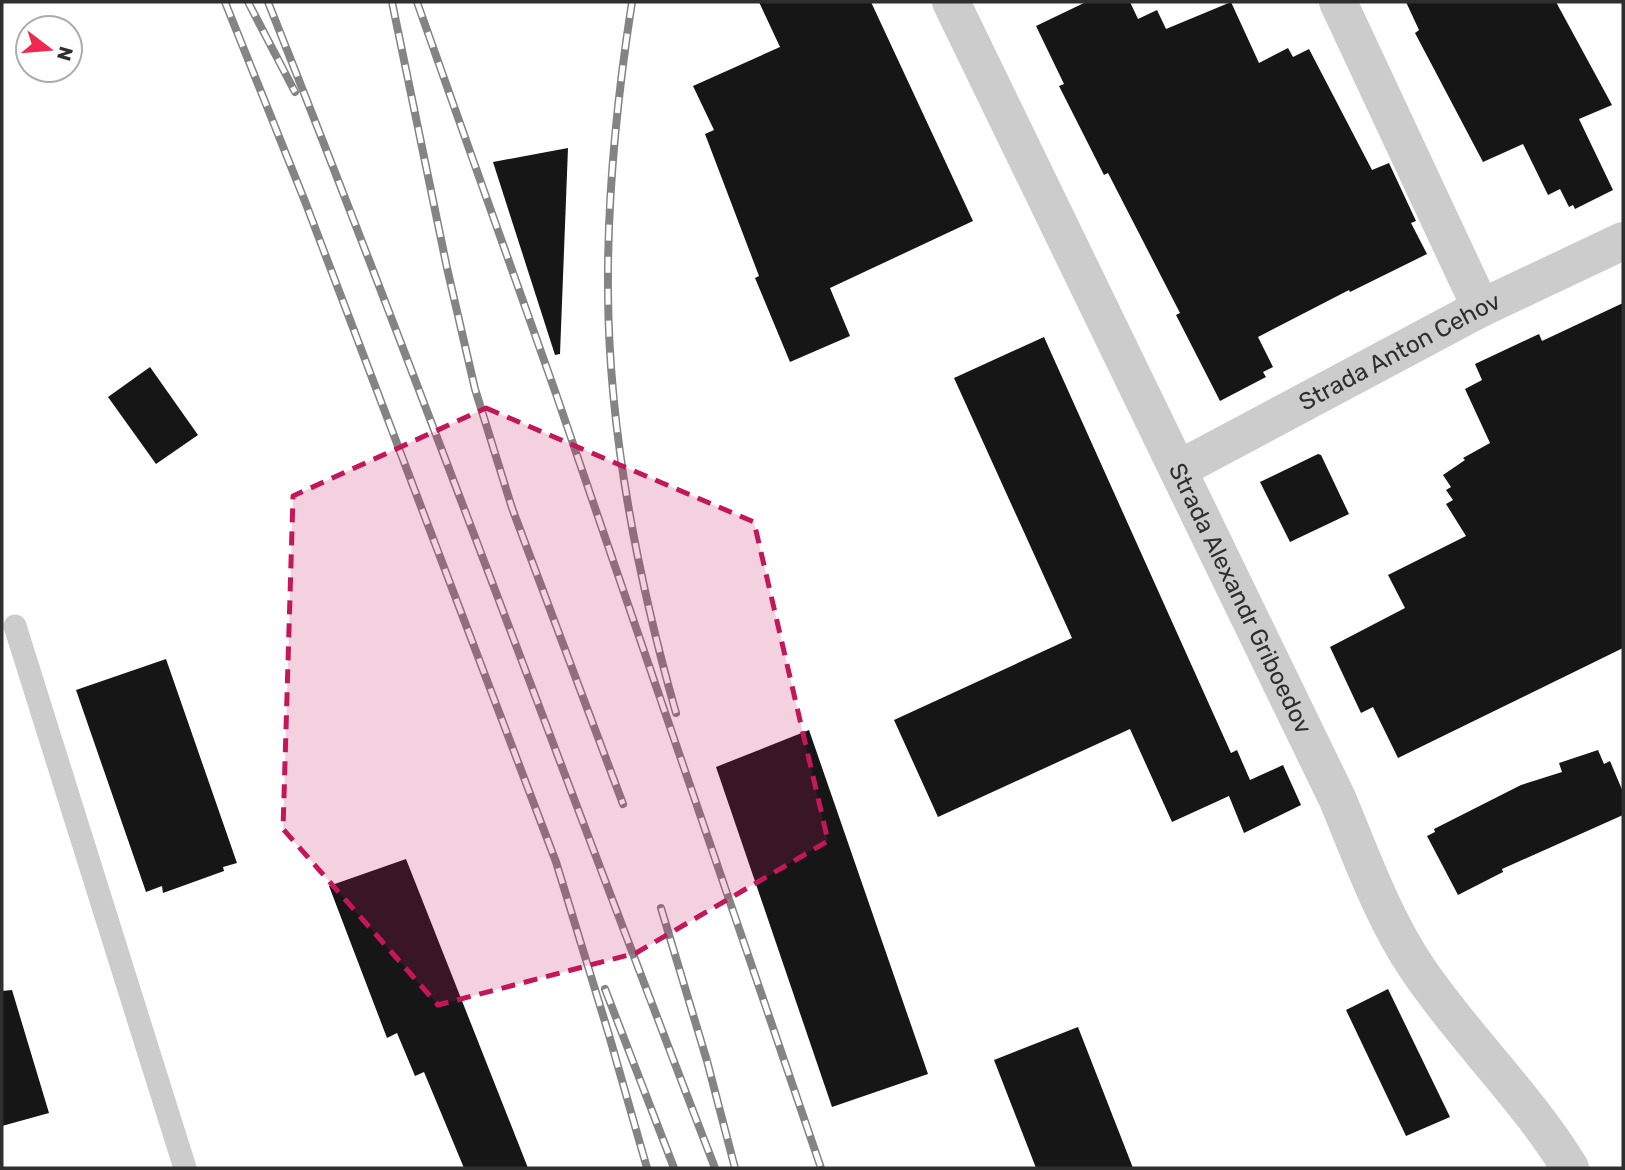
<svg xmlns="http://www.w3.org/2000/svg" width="1625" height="1170" font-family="Rubik,sans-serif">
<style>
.building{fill:#161616}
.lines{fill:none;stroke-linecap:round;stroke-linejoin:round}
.service{stroke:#ccc;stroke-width:23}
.minor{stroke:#ccc;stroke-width:38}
.rail-casing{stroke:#848484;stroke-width:8}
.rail{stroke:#fff;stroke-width:5;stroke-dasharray:16;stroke-linecap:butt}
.marked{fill:#c2185b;fill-opacity:0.2;stroke:#c2185b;stroke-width:5;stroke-dasharray:14 9;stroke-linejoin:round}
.labels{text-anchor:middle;stroke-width:7;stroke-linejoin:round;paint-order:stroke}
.street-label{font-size:24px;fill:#2f2f2f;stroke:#fff}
</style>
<rect width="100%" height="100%" fill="#fff"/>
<g class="building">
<polygon points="759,2 871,2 973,221 830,288 850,336 790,362 755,278 759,276 705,134 714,130 693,86 780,47"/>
<polygon points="1086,2 1130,2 1138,19 1157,10 1166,29 1231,2 1259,63 1288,48 1293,57 1309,49 1372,170 1389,163 1416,221 1411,223 1427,254 1350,292 1349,290 1258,337 1273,367 1263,372 1266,377 1220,401 1176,315 1180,313 1108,173 1104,175 1059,86 1064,84 1036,26"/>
<polygon points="1406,2 1556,2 1612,105 1579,119 1613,190 1575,209 1573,205 1569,207 1560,189 1548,195 1523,144 1483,162 1415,33 1419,30"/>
<polygon points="568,148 560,354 555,355 493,162"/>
<polygon points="1623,303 1623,648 1398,758 1373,707 1361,713 1330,647 1405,608 1388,575 1466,536 1446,504 1453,500 1446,490 1451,487 1443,475 1465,460 1463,458 1490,443 1465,389 1482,380 1475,364 1539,334 1542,341"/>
<polygon points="1044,337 1231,753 1237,750 1250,780 1283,765 1301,805 1244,833 1229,796 1172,822 1130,729 938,817 894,720 1072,638 954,378"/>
<polygon points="150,367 198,435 156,464 108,397"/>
<polygon points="1318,454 1321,455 1349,514 1290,542 1260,482"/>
<polygon points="166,659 237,863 223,867 224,871 163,893 162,886 146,892 76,690"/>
<polygon points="809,730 928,1074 832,1107 716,767"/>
<polygon points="1598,750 1604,764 1610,761 1623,792 1623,815 1502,869 1503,872 1458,895 1427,836 1435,832 1434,829 1521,785 1562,772 1559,763"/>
<polygon points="406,859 528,1168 464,1168 424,1072 415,1076 397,1033 387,1038 329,886"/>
<polygon points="1388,989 1450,1117 1406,1136 1346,1010"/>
<polygon points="12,990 49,1113 2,1126 2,991"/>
<polygon points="1078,1027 1133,1168 1036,1168 994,1060"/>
</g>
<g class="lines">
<polyline class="service" points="15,626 185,1168"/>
<g class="minor">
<path id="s1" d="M 951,2 L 1337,798 C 1361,855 1382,916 1417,968 C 1464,1038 1526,1096 1570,1168"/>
<polyline points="1338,2 1481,308"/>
<path id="s2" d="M 1179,469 L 1481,308 L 1623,241"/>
</g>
<defs>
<g id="rail">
<polyline points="225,2 306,204 556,862 609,1035 647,1168"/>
<polyline points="248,2 295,92"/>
<path d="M 268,2 C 422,389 565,780 715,1168"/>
<polyline points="392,2 447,268 475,389 512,508 623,804"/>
<polyline points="417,2 556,394 821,1168"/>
<path d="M 632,2 C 617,98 607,196 608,293 C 609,432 638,579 676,713"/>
<polyline points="661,908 707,1061 735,1168"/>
<polyline points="605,989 674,1168"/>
</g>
</defs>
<use href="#rail" class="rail-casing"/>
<use href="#rail" class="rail"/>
</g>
<path class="marked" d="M 486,408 L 754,522 L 828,841 L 636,953 L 438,1005 L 283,829 L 293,496 Z"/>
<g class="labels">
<g class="street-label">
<text dy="8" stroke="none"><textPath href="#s2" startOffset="250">Strada Anton Cehov</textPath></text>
<text dy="8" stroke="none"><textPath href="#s1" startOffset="663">Strada Alexandr Griboedov</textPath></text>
</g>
</g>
<rect width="1625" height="1170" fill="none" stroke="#2f2f2f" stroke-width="7"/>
<g transform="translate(49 49) rotate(106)"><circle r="33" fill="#ffffff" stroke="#acacac" stroke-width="2"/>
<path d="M0-5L12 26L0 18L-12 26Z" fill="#ef2852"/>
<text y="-10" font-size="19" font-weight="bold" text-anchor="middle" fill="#2f2f2f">N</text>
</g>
</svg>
